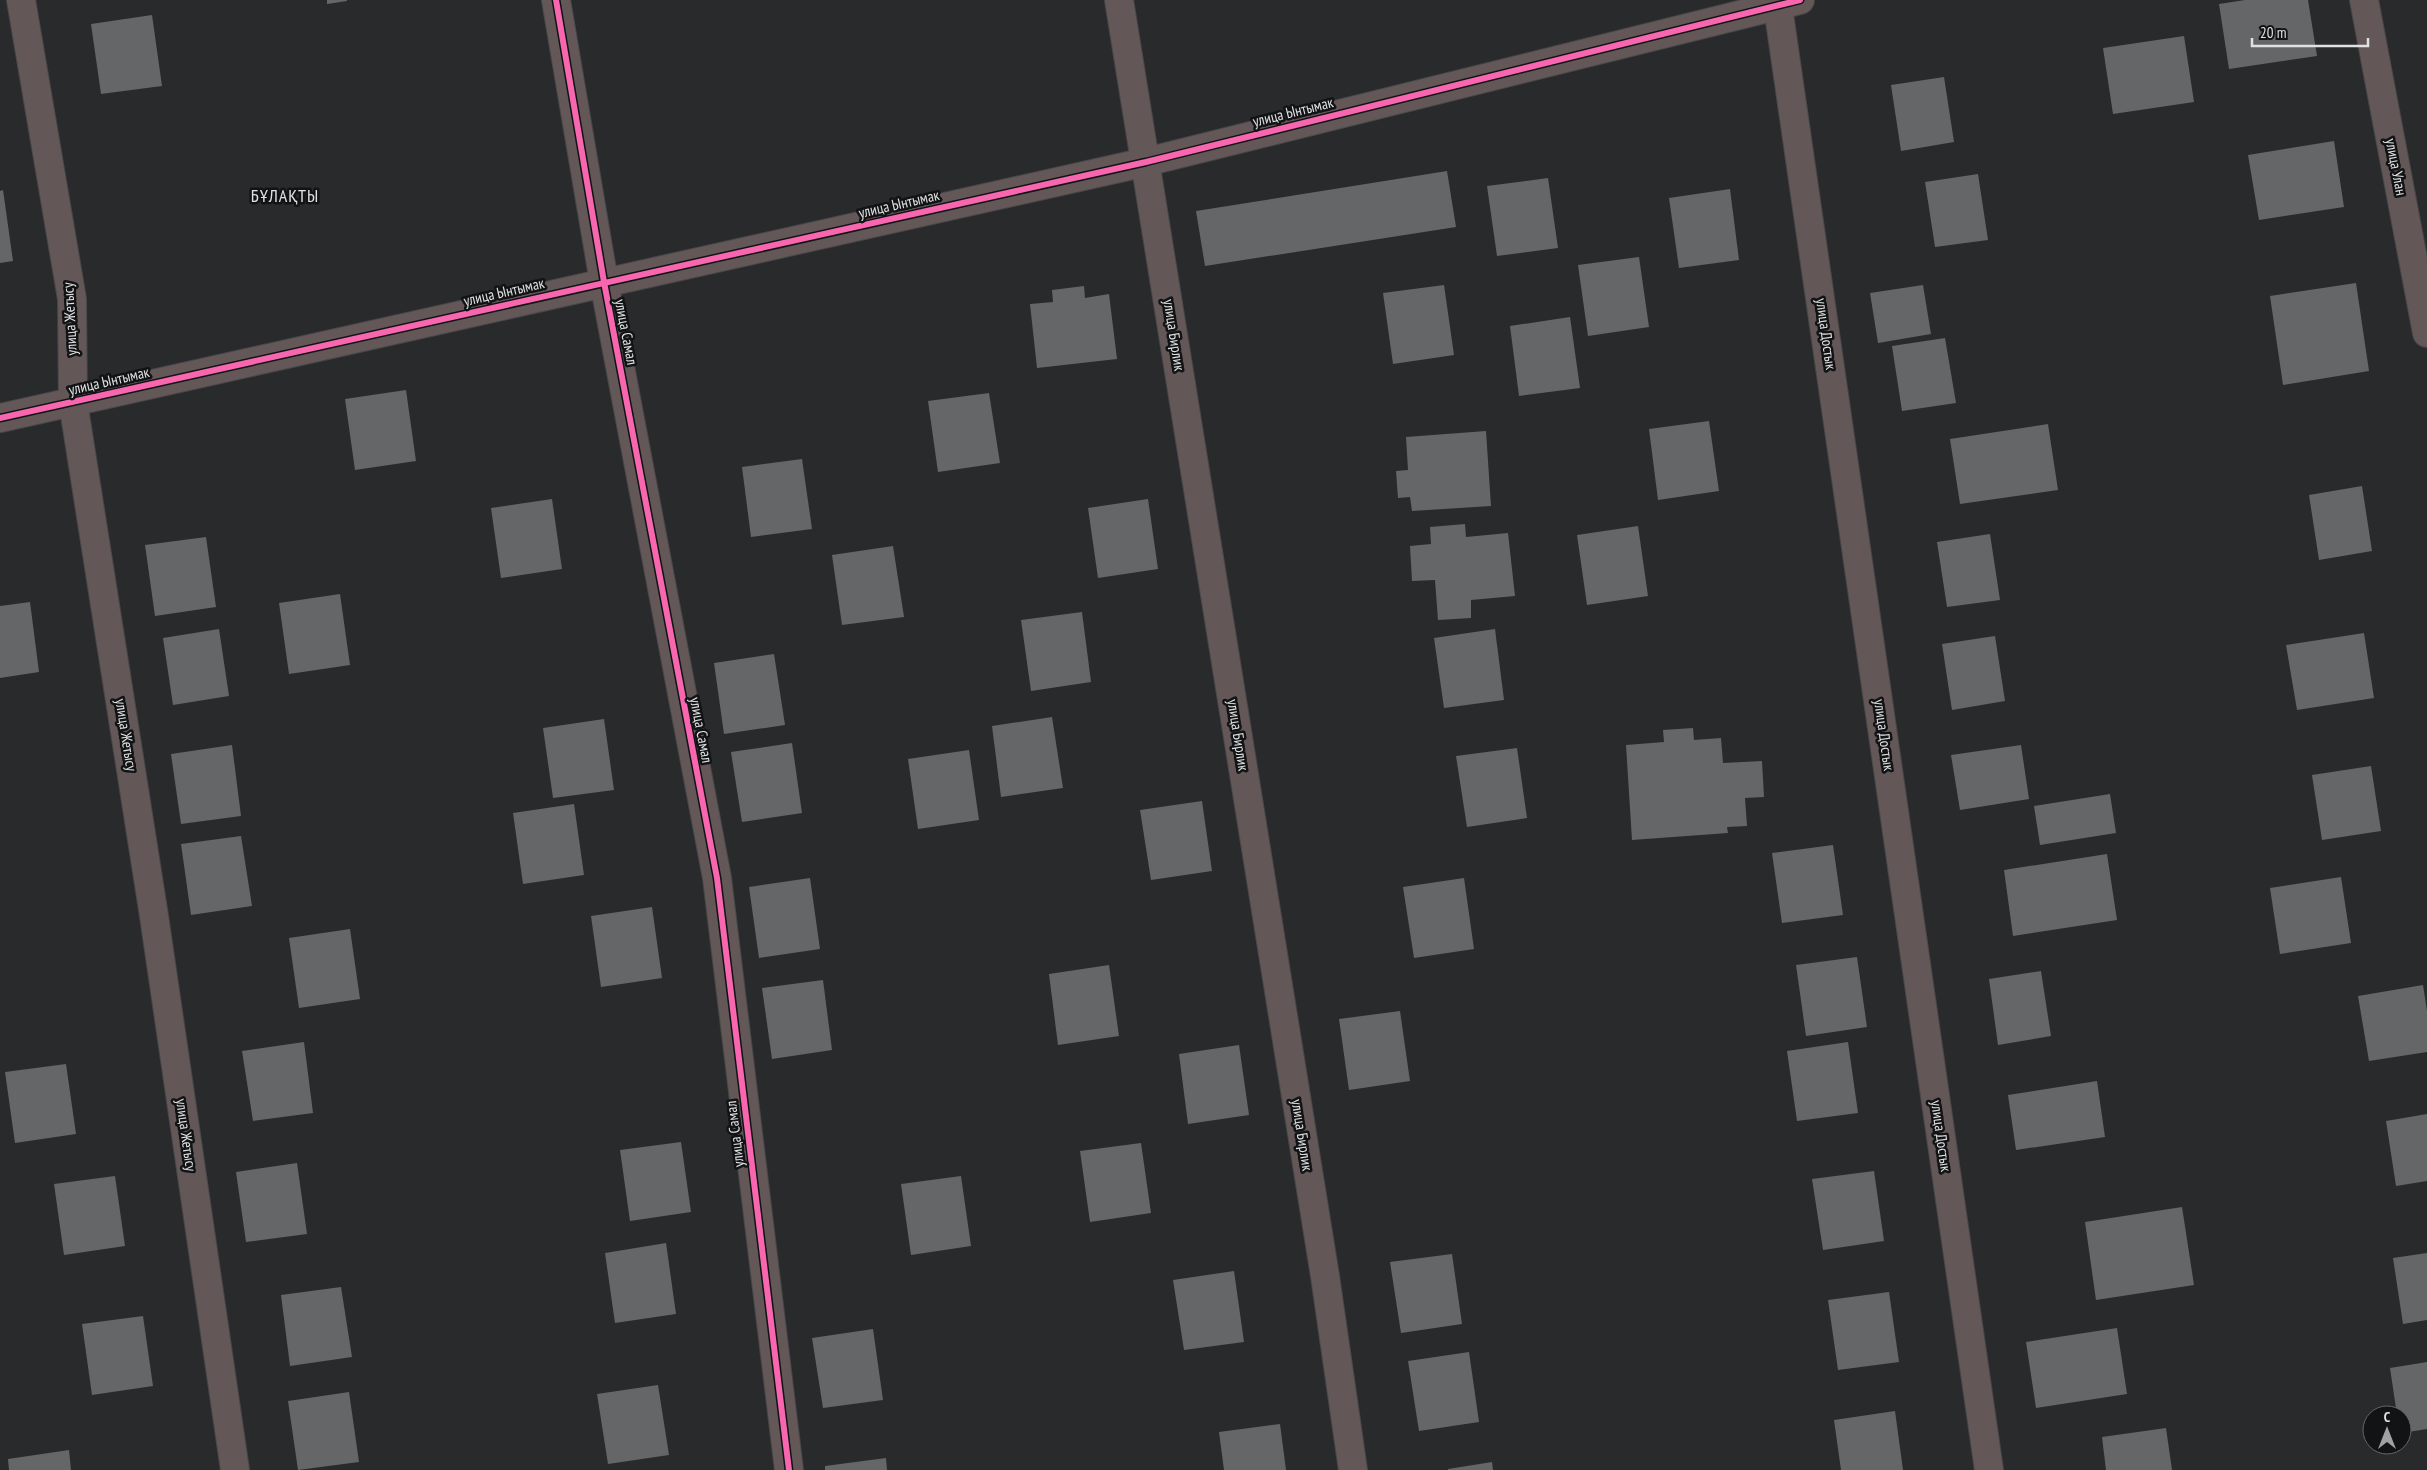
<svg xmlns="http://www.w3.org/2000/svg" width="2427" height="1470" font-family="'PT Sans Narrow',sans-serif">
<style>
.building{fill:#656667}
.lines{fill:none;stroke-linecap:round;stroke-linejoin:round}
.minor-casing{stroke:#474748;stroke-width:30}
.minor{stroke:#635758;stroke-width:28}
.cycleway-casing{stroke:#121314;stroke-width:9}
.cycleway{stroke:#f766af;stroke-width:6}
.labels{text-anchor:middle;stroke-width:5;stroke-linejoin:round;paint-order:stroke}
.street-label{font-size:15px;fill:#e0e1e3;stroke:#121314}
.quarter-label{font-size:18px;letter-spacing:1px;fill:#e0e1e3;stroke:#121314}
</style>
<rect width="100%" height="100%" fill="#292a2c"/>
<g class="building">
<polygon points="327,0 347,0 347,1 327,4"/>
<polygon points="2245,0 2308,0 2317,56 2229,69 2219,4"/>
<polygon points="152,15 162,86 101,94 91,24"/>
<polygon points="2184,36 2194,102 2113,114 2103,48"/>
<polygon points="1944,77 1954,142 1901,151 1891,85"/>
<polygon points="2334,141 2344,207 2259,220 2248,155"/>
<polygon points="1447,171 1456,227 1205,266 1196,211"/>
<polygon points="1978,174 1988,240 1935,247 1925,182"/>
<polygon points="1548,178 1558,248 1497,256 1487,186"/>
<polygon points="1730,189 1739,260 1679,268 1669,198"/>
<polygon points="3,190 13,261 0,263 0,191"/>
<polygon points="1639,257 1649,327 1588,336 1578,265"/>
<polygon points="2356,283 2369,371 2283,385 2270,296"/>
<polygon points="1444,285 1454,355 1393,364 1383,293"/>
<polygon points="1923,285 1931,334 1878,343 1870,293"/>
<polygon points="1084,286 1085,298 1109,294 1117,359 1037,368 1030,304 1053,302 1052,290"/>
<polygon points="1570,317 1580,388 1519,396 1510,326"/>
<polygon points="1945,338 1956,403 1902,411 1892,346"/>
<polygon points="406,390 416,461 355,470 345,399"/>
<polygon points="989,393 1000,463 938,472 928,401"/>
<polygon points="1709,421 1719,491 1658,500 1649,429"/>
<polygon points="2048,424 2058,490 1960,504 1950,439"/>
<polygon points="1486,431 1491,506 1412,511 1410,497 1398,498 1396,471 1408,470 1406,437"/>
<polygon points="802,459 812,529 751,537 742,467"/>
<polygon points="2362,486 2372,551 2319,560 2309,495"/>
<polygon points="552,499 562,569 501,578 491,508"/>
<polygon points="1148,499 1158,569 1098,578 1088,508"/>
<polygon points="1465,524 1466,537 1508,533 1515,596 1471,600 1471,618 1438,620 1435,580 1412,581 1410,546 1431,544 1430,527"/>
<polygon points="1638,526 1648,596 1587,605 1577,535"/>
<polygon points="1990,534 2000,600 1947,607 1937,542"/>
<polygon points="206,537 216,607 155,616 145,545"/>
<polygon points="893,546 904,617 842,625 832,555"/>
<polygon points="340,594 350,665 289,674 279,603"/>
<polygon points="30,602 39,672 0,678 0,606"/>
<polygon points="1082,612 1091,682 1031,691 1021,620"/>
<polygon points="219,629 229,696 173,705 163,638"/>
<polygon points="1495,629 1504,700 1444,708 1434,638"/>
<polygon points="2364,633 2374,698 2297,710 2286,645"/>
<polygon points="1995,636 2005,701 1952,710 1942,644"/>
<polygon points="774,654 785,725 724,734 714,663"/>
<polygon points="1052,717 1063,788 1001,797 992,726"/>
<polygon points="604,719 614,790 553,798 543,728"/>
<polygon points="1693,728 1694,740 1721,738 1723,763 1762,761 1764,797 1745,798 1747,826 1727,827 1728,833 1632,840 1626,745 1664,742 1663,730"/>
<polygon points="792,743 802,813 742,822 731,752"/>
<polygon points="232,745 241,816 181,824 171,754"/>
<polygon points="2021,745 2029,799 1960,810 1951,755"/>
<polygon points="1517,748 1527,818 1467,827 1456,756"/>
<polygon points="969,750 979,820 918,829 908,759"/>
<polygon points="2371,766 2381,831 2322,840 2312,775"/>
<polygon points="2110,794 2116,833 2040,845 2034,806"/>
<polygon points="1202,801 1212,871 1151,880 1140,810"/>
<polygon points="574,804 584,875 523,884 513,813"/>
<polygon points="241,836 252,906 191,915 181,844"/>
<polygon points="1833,845 1843,915 1782,923 1772,853"/>
<polygon points="2107,854 2117,920 2013,936 2004,870"/>
<polygon points="2341,877 2351,943 2280,954 2270,888"/>
<polygon points="810,878 820,949 759,958 749,887"/>
<polygon points="1464,878 1474,949 1414,958 1403,887"/>
<polygon points="652,907 662,978 601,987 591,916"/>
<polygon points="350,929 360,999 299,1008 289,938"/>
<polygon points="1857,957 1867,1027 1806,1036 1796,965"/>
<polygon points="1109,965 1119,1036 1058,1045 1049,974"/>
<polygon points="2041,971 2051,1036 1998,1045 1989,979"/>
<polygon points="823,980 832,1050 772,1059 762,988"/>
<polygon points="2423,985 2427,1011 2427,1052 2369,1061 2358,996"/>
<polygon points="1400,1011 1410,1081 1349,1090 1339,1019"/>
<polygon points="304,1042 313,1113 253,1121 242,1051"/>
<polygon points="1848,1042 1858,1113 1797,1121 1787,1051"/>
<polygon points="1239,1045 1249,1115 1188,1124 1179,1054"/>
<polygon points="66,1064 76,1134 15,1143 5,1072"/>
<polygon points="2097,1081 2105,1137 2016,1150 2008,1095"/>
<polygon points="2427,1114 2427,1181 2396,1186 2386,1121"/>
<polygon points="681,1142 691,1212 630,1221 620,1150"/>
<polygon points="1141,1143 1151,1213 1090,1222 1080,1151"/>
<polygon points="297,1163 307,1234 246,1242 236,1172"/>
<polygon points="1874,1171 1884,1241 1823,1250 1812,1179"/>
<polygon points="115,1176 125,1246 64,1255 54,1184"/>
<polygon points="961,1176 971,1246 911,1255 901,1184"/>
<polygon points="2182,1207 2194,1285 2096,1300 2085,1222"/>
<polygon points="666,1243 676,1314 615,1323 605,1253"/>
<polygon points="2427,1253 2427,1320 2403,1324 2393,1258"/>
<polygon points="1452,1254 1462,1324 1401,1333 1390,1262"/>
<polygon points="1234,1271 1244,1342 1184,1350 1173,1280"/>
<polygon points="341,1287 352,1357 290,1366 281,1295"/>
<polygon points="1889,1292 1899,1362 1838,1370 1828,1300"/>
<polygon points="143,1316 153,1386 92,1395 82,1324"/>
<polygon points="2117,1328 2127,1394 2036,1408 2026,1342"/>
<polygon points="873,1329 883,1400 823,1408 812,1338"/>
<polygon points="1469,1352 1479,1422 1419,1431 1408,1361"/>
<polygon points="2427,1362 2427,1429 2402,1433 2402,1415 2397,1415 2390,1368"/>
<polygon points="658,1385 669,1455 608,1464 597,1394"/>
<polygon points="349,1392 359,1462 298,1470 288,1401"/>
<polygon points="1895,1411 1903,1470 1841,1470 1834,1420"/>
<polygon points="1280,1424 1286,1470 1224,1470 1219,1432"/>
<polygon points="2166,1428 2172,1470 2106,1470 2102,1437"/>
<polygon points="69,1450 71,1470 9,1470 8,1459"/>
<polygon points="886,1458 887,1470 825,1470 825,1466"/>
<polygon points="1492,1462 1493,1470 1448,1470 1448,1469"/>
</g>
<g class="lines">
<defs>
<g id="minor">
<polyline points="21,0 72,299 73,402 154,916 235,1470"/>
<polyline points="556,0 604,282 717,878 789,1470"/>
<polyline points="1119,0 1325,1276 1353,1470"/>
<polyline points="1777,0 1989,1470"/>
<polyline points="2364,0 2427,333"/>
<polyline points="0,418 1146,162 1800,0"/>
</g>
</defs>
<use href="#minor" class="minor-casing"/>
<use href="#minor" class="minor"/>
<defs>
<g id="cycleway">
<polyline points="556,0 604,282 717,878 789,1470"/>
<polyline points="0,418 1146,162 1800,0"/>
</g>
</defs>
<use href="#cycleway" class="cycleway-casing"/>
<use href="#cycleway" class="cycleway"/>
</g>
<g class="labels">
<g class="street-label">
<text transform="translate(1293 112) rotate(-14)" y="5">улица Ынтымак</text>
<text transform="translate(2396 167) rotate(79)" y="5">улица Улан</text>
<text transform="translate(899 204) rotate(-13)" y="5">улица Ынтымак</text>
<text transform="translate(504 292) rotate(-13)" y="5">улица Ынтымак</text>
<text transform="translate(70 319) rotate(-93)" y="5">улица Жетысу</text>
<text transform="translate(626 332) rotate(79)" y="5">улица Самал</text>
<text transform="translate(1826 334) rotate(82)" y="5">улица Достык</text>
<text transform="translate(1174 335) rotate(81)" y="5">улица Бирлик</text>
<text transform="translate(109 381) rotate(-13)" y="5">улица Ынтымак</text>
<text transform="translate(701 730) rotate(79)" y="5">улица Самал</text>
<text transform="translate(126 735) rotate(81)" y="5">улица Жетысу</text>
<text transform="translate(1238 735) rotate(81)" y="5">улица Бирлик</text>
<text transform="translate(1884 735) rotate(82)" y="5">улица Достык</text>
<text transform="translate(735 1134) rotate(-97)" y="5">улица Самал</text>
<text transform="translate(186 1135) rotate(82)" y="5">улица Жетысу</text>
<text transform="translate(1302 1135) rotate(81)" y="5">улица Бирлик</text>
<text transform="translate(1941 1136) rotate(82)" y="5">улица Достык</text>
</g>
<g class="quarter-label">
<text x="285" y="202">БҰЛАҚТЫ</text>
</g>
</g>
<g transform="translate(2387 1430)"><circle r="24" fill="#121314" stroke="#646567"/>
<path d="M0-4L9 19L0 12L-9 19Z" fill="#a0a1a3"/>
<text y="-8" font-size="14" font-weight="bold" text-anchor="middle" fill="#e0e1e3">С</text>
</g>
<path d="M2252 38v8h116v-8" fill="none" stroke="#e0e1e3" stroke-width="2.5"/>
<text x="2260" y="38" font-size="15" fill="#e0e1e3" stroke="#121314" stroke-width="4" paint-order="stroke">20 m</text>
</svg>
